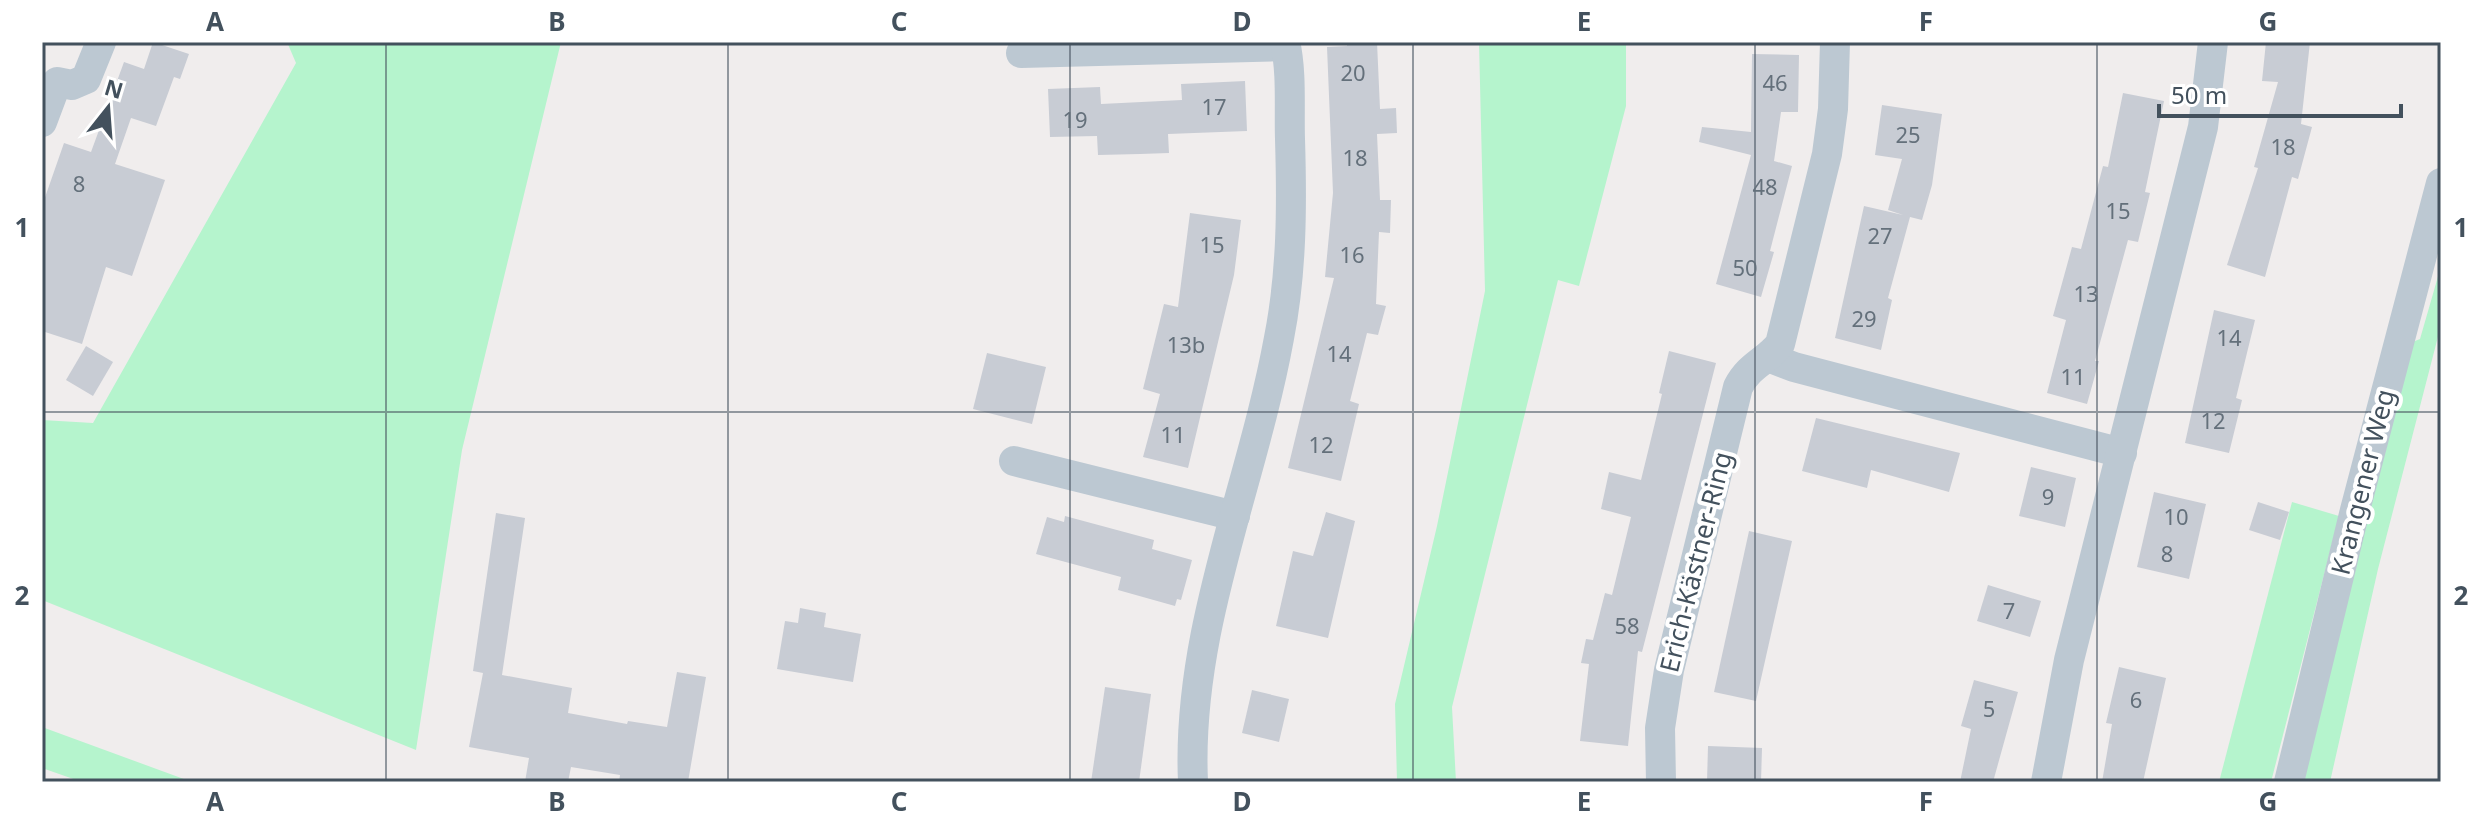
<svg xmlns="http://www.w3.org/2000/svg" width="2483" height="824" font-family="'Noto Sans',sans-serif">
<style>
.green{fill:#b5f4cd}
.building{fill:#c8ccd4}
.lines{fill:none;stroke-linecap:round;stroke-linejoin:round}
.minor{stroke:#bcc8d2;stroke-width:30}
.grid{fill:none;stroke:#43515d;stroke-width:2;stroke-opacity:0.55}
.labels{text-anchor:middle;stroke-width:8;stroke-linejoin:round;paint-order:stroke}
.number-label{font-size:22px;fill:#64707b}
.street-label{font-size:26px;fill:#43515d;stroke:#fff}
.neatline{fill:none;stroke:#43515d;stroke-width:3}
.grid-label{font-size:26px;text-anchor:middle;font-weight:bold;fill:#43515d}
</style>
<rect width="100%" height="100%" fill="#f0eded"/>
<g class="green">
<polygon points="287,42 561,42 462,450 416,750 42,600 42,420 93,423 296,63"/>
<polygon points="1479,42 1626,42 1626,106 1579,286 1558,280 1452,707 1456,782 1397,782 1395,704 1437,526 1485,291"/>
<polygon points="2441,266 2441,325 2378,569 2330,782 2301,782 2410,343 2420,339"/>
<polygon points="2292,502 2339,516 2271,782 2219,782"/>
<polygon points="42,727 192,782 82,782 42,768"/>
</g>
<g class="building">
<polygon points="153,42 189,54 180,79 174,77 156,126 131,118 115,164 165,180 132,276 106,267 82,344 42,331 42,206 64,143 91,152 124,62 144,69"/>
<polygon points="1347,42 1377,42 1380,109 1396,108 1397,133 1377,134 1380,200 1391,200 1390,233 1379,232 1376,304 1386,306 1378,335 1367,333 1350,401 1359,404 1341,481 1288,468 1334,278 1325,277 1333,193 1327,47 1347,46"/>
<polygon points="2266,42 2310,42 2301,124 2312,127 2298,179 2292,177 2265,277 2227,265 2258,168 2254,167 2278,82 2262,81"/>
<polygon points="1752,54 1799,55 1798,112 1781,112 1774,161 1792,166 1770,251 1774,252 1761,297 1716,284 1751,155 1699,142 1702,127 1751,132"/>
<polygon points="1245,81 1247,131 1168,134 1169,153 1140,154 1098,155 1097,136 1050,137 1048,89 1100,87 1101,104 1182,100 1181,84"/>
<polygon points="2123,93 2164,101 2145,192 2150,193 2138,242 2128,240 2095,361 2099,361 2087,404 2047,393 2066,320 2053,316 2072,247 2081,249 2103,166 2108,167"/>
<polygon points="1882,105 1942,114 1932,185 1922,220 1910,217 1888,298 1892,300 1881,350 1835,338 1864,206 1903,215 1888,210 1902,159 1875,155"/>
<polygon points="1190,213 1241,220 1234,275 1188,468 1143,457 1160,394 1143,389 1164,304 1178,307"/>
<polygon points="2214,310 2255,320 2236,398 2242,400 2229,453 2185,443"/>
<polygon points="86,346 113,362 93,396 66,380"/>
<polygon points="1669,351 1716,363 1642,652 1638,651 1628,746 1580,741 1589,664 1581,663 1586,639 1593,640 1605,593 1612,595 1631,517 1601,509 1609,472 1641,480 1662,394 1659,393"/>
<polygon points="987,353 1046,367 1032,424 973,409"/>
<polygon points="1816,418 1960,453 1949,492 1871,470 1867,488 1802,471"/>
<polygon points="2031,467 2076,478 2065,527 2019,516"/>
<polygon points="2154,492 2206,504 2189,579 2137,567"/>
<polygon points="2258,502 2289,512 2280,540 2249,530"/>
<polygon points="1326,512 1355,521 1328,638 1276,626 1293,551 1313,556"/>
<polygon points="496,513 525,518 502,675 572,688 568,713 627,724 628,721 667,727 677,672 706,677 688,782 619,782 620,775 571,767 568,782 525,782 529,758 469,747 483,673 473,671"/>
<polygon points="1065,516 1154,540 1152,549 1192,560 1181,600 1177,599 1175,606 1118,590 1121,577 1036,554 1047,517 1064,522"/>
<polygon points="1749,531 1792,541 1756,701 1714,692"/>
<polygon points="1988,585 2041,601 2030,637 1977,621"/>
<polygon points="800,608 826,613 824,627 861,634 853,682 777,669 785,621 798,623"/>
<polygon points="2119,667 2166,678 2143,782 2102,782 2112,724 2106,723"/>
<polygon points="1974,680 2018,692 1993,782 1960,782 1971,729 1961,726"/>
<polygon points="1105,687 1151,694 1139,782 1091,782"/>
<polygon points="1252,690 1289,699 1279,742 1242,733"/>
<polygon points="1708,746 1762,748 1761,782 1707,782"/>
</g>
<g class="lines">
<g class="minor">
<polyline points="1021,53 1286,46"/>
<polyline points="42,122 57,82 72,85 86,79 101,42"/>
<polyline points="1768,357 1794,367 2122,453"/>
<polyline points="1014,461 1235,516"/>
<path d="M 1193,782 C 1186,629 1252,486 1279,338 C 1292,272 1292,205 1290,139 C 1289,108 1292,72 1285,42"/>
<path d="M 1661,782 L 1660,728 L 1669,670 L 1738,387 C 1750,364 1766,362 1780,344 L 1827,154 L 1833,109 L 1835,42"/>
<polyline points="2046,782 2069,660 2203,127 2213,42"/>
<polyline points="2289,782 2355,510 2441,183"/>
</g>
</g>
<path class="grid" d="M 386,42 L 386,782M 728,42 L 728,782M 1070,42 L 1070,782M 1413,42 L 1413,782M 1755,42 L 1755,782M 2097,42 L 2097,782M 42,412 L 2441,412"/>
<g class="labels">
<g class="number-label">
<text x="1353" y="81">20</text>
<text x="1775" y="91">46</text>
<text x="1214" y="115">17</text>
<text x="1075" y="128">19</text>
<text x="1908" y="143">25</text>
<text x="2283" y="155">18</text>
<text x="1355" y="166">18</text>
<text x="79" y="192">8</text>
<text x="1765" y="195">48</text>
<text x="2118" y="219">15</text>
<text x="1880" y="244">27</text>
<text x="1212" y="253">15</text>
<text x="1352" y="263">16</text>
<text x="1745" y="276">50</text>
<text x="2086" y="302">13</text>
<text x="1864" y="327">29</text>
<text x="2229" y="346">14</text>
<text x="1186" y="353">13b</text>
<text x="1339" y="362">14</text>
<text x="2073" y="385">11</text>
<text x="2213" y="429">12</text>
<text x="1173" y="443">11</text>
<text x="1321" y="453">12</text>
<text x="2048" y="505">9</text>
<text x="2176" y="525">10</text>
<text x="2167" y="562">8</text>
<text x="2009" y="619">7</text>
<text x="1627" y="634">58</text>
<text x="2136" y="708">6</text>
<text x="1989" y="717">5</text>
</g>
<g class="street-label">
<text transform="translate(2363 482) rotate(-76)" y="9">Krangener Weg</text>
<text transform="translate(1696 562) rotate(-76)" y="9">Erich-Kästner-Ring</text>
</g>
</g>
<rect width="2483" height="824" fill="none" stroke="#ffffff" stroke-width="88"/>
<g transform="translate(108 108) rotate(17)" stroke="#ffffff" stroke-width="6" paint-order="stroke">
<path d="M0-6L14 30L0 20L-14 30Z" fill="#43515d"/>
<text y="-12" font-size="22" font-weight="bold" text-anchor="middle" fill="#43515d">N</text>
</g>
<path d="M2159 104v12h242v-12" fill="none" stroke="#43515d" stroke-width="4"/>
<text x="2171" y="104" font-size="24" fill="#43515d" stroke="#ffffff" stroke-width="6" paint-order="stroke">50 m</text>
<rect x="44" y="44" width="2395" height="736" class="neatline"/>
<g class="grid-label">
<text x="215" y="31">A</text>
<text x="557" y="31">B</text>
<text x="899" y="31">C</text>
<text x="1242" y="31">D</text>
<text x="1584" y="31">E</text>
<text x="1926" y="31">F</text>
<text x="2268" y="31">G</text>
<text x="22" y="237">1</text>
<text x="2461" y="237">1</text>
<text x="22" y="605">2</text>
<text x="2461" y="605">2</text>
<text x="215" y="811">A</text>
<text x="557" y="811">B</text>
<text x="899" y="811">C</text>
<text x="1242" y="811">D</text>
<text x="1584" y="811">E</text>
<text x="1926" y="811">F</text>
<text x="2268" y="811">G</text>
</g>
</svg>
